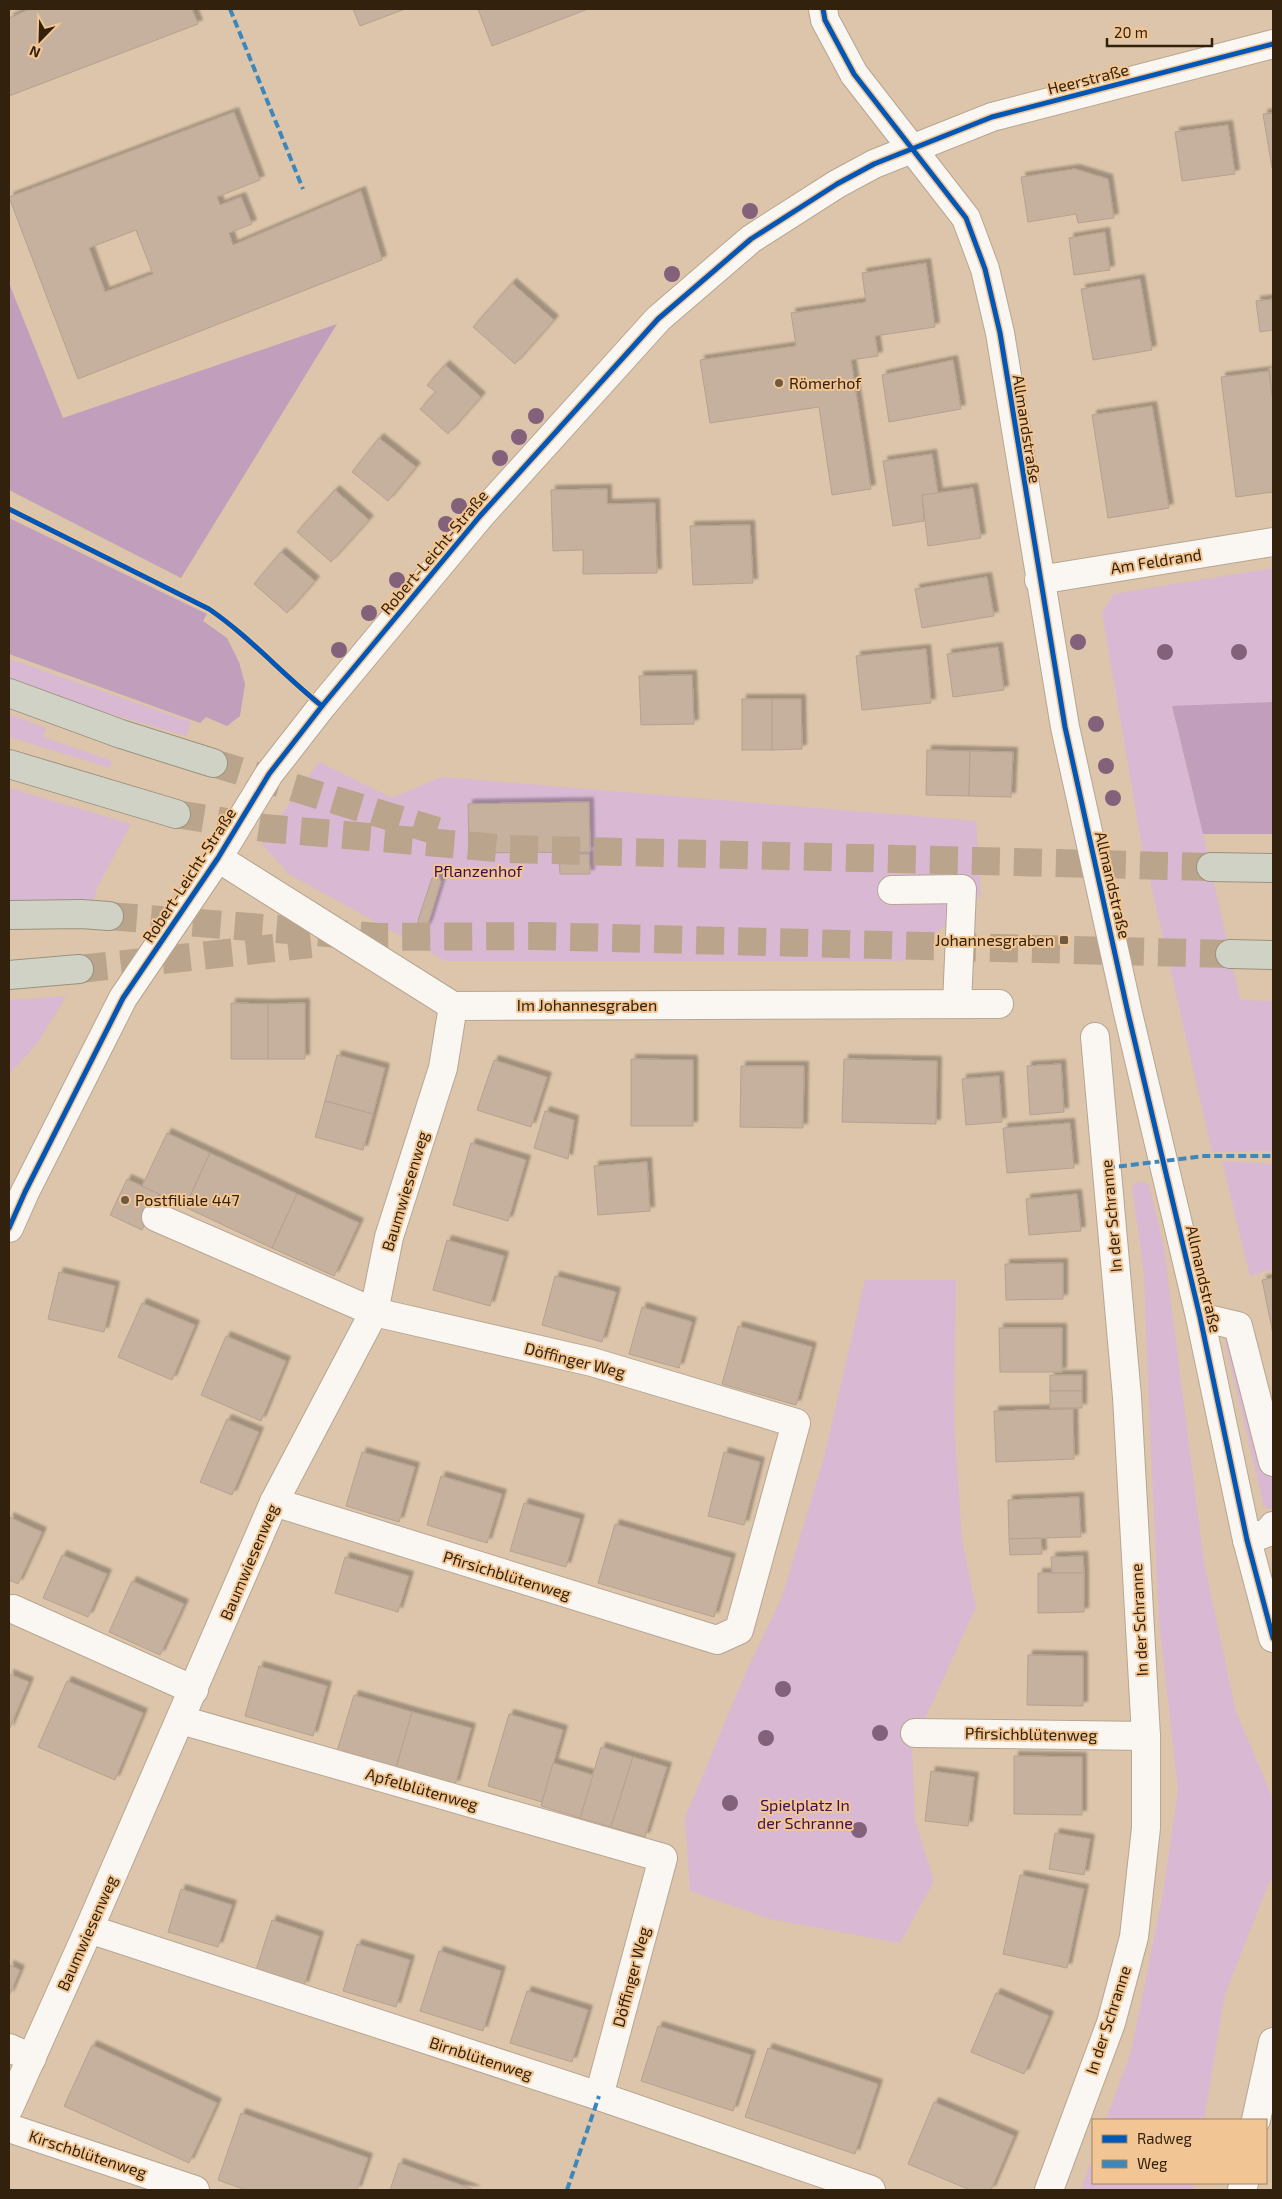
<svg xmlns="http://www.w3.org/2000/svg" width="1282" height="2199" font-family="'Exo 2',sans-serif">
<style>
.green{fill:#d9b8d4}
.forest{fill:#c19ebc}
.building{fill:#c6b19e;stroke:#b6a18e;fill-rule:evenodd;filter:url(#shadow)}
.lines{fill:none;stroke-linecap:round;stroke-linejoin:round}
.highway-tunnel{stroke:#baa48b;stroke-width:28;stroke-dasharray:28 14;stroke-linecap:butt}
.minor-casing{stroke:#b7a691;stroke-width:30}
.highway-casing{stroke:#9a927d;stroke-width:30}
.minor{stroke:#faf6f2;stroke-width:28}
.highway{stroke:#d1d2c6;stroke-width:28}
.quiet{stroke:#3c87bb;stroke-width:4;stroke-dasharray:8 4;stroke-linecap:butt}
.cycleway-casing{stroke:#f2c694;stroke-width:8}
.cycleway{stroke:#0057b8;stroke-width:5}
.tree{fill:#83617a}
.poi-dot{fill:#6e5b44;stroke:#f2c694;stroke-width:2}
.labels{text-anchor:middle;stroke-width:4;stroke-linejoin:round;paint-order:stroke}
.street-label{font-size:16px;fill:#32220d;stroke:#f2c694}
.poi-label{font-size:16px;fill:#32220d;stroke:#f2c694;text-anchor:start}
.park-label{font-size:16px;fill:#3b0f53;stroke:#f2c694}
</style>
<defs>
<filter id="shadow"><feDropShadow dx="4.5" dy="-4.5" stdDeviation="1" flood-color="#0004"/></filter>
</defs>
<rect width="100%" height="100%" fill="#dcc5aa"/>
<g class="green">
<polygon points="1273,568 1273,702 1172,707 1203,834 1240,1000 1273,1001 1272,1151 1212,1152 1140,836 1102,612 1114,594"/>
<polygon points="9,659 191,722 186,736 104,712 9,679"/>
<polygon points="9,714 46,728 43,737 112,761 110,768 9,737"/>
<polygon points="319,762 392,798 441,777 976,821 981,895 903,961 446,961 289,874 261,843"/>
<polygon points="9,788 131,824 97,888 93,904 9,903"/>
<polygon points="66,996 37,1044 9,1074 9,1000"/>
<polygon points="1222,1161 1273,1164 1273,1269 1250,1276"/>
<polygon points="1141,1181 1149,1185 1164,1248 1204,1562 1236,1712 1273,1799 1273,1877 1269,1883 1225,1994 1204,2120 1106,2120 1131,2052 1163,1893 1178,1790 1159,1620 1148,1389 1144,1274 1132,1186"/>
<polygon points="865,1280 956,1280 954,1418 962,1540 976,1607 912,1747 915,1821 934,1881 900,1943 770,1919 690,1891 685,1818 746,1672 782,1597 824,1457"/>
<polygon points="1229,1335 1238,1340 1273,1483 1273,1509 1269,1509 1264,1506 1225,1343"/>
<polygon points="1093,2156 1093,2183 1194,2183 1193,2190 1081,2190"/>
</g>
<g class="forest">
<polygon points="9,283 63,418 337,324 181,578 9,490"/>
<polygon points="9,518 207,614 203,621 227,638 239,662 245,684 240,716 227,726 206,717 200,723 9,654"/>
<polygon points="1273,702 1273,834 1203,834 1172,706"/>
</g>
<g class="building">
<polygon points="30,9 192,9 198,24 9,96 9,18"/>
<polygon points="353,9 405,9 360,26"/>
<polygon points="478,9 588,9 492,46"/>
<path d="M 234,112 L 260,180 L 217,197 L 220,205 L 241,197 L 252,224 L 229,233 L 233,245 L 361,191 L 382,260 L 78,379 L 9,197 ZM 136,230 L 153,274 L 105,292 L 89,248 Z"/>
<polygon points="1273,113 1273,168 1272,168 1263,114"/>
<polygon points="1228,125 1235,174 1182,181 1175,132"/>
<polygon points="1075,169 1108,179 1114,218 1078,223 1076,214 1028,222 1021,177"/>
<polygon points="1105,232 1110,270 1074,275 1069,238"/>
<polygon points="926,263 935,327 875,336 878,356 851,360 871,489 832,495 819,407 710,423 700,360 796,346 791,313 866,302 862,273"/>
<polygon points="1140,279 1152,350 1093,360 1081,289"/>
<polygon points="512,283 554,320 515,364 473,327"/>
<polygon points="1273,299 1273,330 1260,332 1256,301"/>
<polygon points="953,360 961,409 889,422 882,375"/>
<polygon points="445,365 481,397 448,434 420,409 436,392 427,385"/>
<polygon points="1273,367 1273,404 1269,368"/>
<polygon points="1269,371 1273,404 1273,492 1236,497 1221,377"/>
<polygon points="1152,406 1169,508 1108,518 1092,415"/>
<polygon points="379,438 416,467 388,501 352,472"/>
<polygon points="932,454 938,494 922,495 924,521 893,526 883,461"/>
<polygon points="973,488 981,538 928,546 922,495"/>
<polygon points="607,489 607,504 655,503 657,573 583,574 583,550 553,551 551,490"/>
<polygon points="335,490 369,520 331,562 297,532"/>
<polygon points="750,525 753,583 693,585 690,526"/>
<polygon points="281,552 315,581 287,613 254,584"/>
<polygon points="987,577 994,616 922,628 915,589"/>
<polygon points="998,647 1004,690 953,697 947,654"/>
<polygon points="926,649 931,703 862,710 856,656"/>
<polygon points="692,675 694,724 641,725 639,676"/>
<rect x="742" y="699" width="30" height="51"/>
<polygon points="772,699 801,699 802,749 772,750"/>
<polygon points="927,750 970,751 969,796 926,795"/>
<polygon points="970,751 1013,752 1011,797 969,796"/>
<polygon points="589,802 590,852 469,853 468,804"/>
<polygon points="559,854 589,854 590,874 560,874"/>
<polygon points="439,877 441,882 428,924 425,929 420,930 418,920 432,878"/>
<polygon points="231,1003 268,1004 268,1059 231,1059"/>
<polygon points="305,1003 305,1059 268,1059 268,1004"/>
<polygon points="337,1055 385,1068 373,1114 325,1101"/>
<polygon points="631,1059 693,1060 693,1126 631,1126"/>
<polygon points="844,1059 937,1061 936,1124 842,1122"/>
<polygon points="494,1060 547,1077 531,1127 477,1110"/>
<polygon points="1061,1064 1064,1112 1030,1115 1027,1066"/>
<polygon points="741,1066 804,1066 803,1128 740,1127"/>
<polygon points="999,1076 1002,1122 966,1125 962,1079"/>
<polygon points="325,1101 373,1114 363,1150 315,1137"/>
<polygon points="545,1111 574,1120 568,1159 534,1148"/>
<polygon points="1070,1123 1074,1168 1007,1173 1003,1128"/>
<polygon points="167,1133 210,1153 185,1207 142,1186"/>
<polygon points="471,1143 526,1160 508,1221 453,1205"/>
<polygon points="210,1153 297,1194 272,1248 185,1207"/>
<polygon points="647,1162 650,1211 598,1215 594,1166"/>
<polygon points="127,1179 159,1194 142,1230 110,1215"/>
<polygon points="297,1194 359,1223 334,1276 272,1248"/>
<polygon points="1077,1194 1081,1231 1029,1235 1026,1199"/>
<polygon points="447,1240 504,1256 490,1306 433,1290"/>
<polygon points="1063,1263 1063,1299 1006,1300 1005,1264"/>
<polygon points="59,1272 115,1286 104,1332 48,1319"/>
<polygon points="555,1276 616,1292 602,1342 542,1325"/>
<polygon points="1273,1278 1273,1334 1262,1280"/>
<polygon points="142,1303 195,1325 172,1380 118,1357"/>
<polygon points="642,1307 692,1322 679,1368 629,1354"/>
<polygon points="738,1326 812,1347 796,1405 722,1384"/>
<polygon points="999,1328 1062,1328 1062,1372 1000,1372"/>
<polygon points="226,1336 286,1361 261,1421 201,1395"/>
<rect x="1050" y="1375" width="32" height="16"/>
<rect x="1050" y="1391" width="32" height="17"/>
<polygon points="1073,1409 1074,1459 996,1462 994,1411"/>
<polygon points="227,1419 259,1432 232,1495 200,1482"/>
<polygon points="362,1452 415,1467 399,1522 346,1506"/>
<polygon points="724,1452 760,1462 744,1525 708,1516"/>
<polygon points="441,1476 502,1494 487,1543 427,1525"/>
<polygon points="1079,1497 1081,1537 1009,1539 1008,1500"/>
<polygon points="524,1503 580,1519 566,1567 510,1551"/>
<polygon points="9,1517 42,1532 18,1584 9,1580"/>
<polygon points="615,1524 731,1558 714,1617 598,1583"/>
<polygon points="1041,1538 1042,1554 1010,1555 1009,1539"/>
<polygon points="62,1555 107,1574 88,1617 43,1598"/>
<polygon points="1083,1556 1084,1573 1052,1573 1051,1557"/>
<polygon points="345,1557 409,1576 398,1612 335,1593"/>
<polygon points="1038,1573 1084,1573 1084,1612 1038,1613"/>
<polygon points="132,1581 184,1604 160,1655 109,1632"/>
<polygon points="1028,1655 1083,1656 1083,1706 1027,1705"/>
<polygon points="259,1666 327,1686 313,1736 245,1716"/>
<polygon points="9,1674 29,1682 9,1730"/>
<polygon points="67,1681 143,1713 115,1780 38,1747"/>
<polygon points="354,1695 412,1712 396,1768 337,1751"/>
<polygon points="412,1712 471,1728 455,1785 396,1768"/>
<polygon points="509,1714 563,1730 542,1802 488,1786"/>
<polygon points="601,1747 633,1757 611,1827 580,1818"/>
<polygon points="1014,1756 1082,1757 1082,1815 1014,1814"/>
<polygon points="633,1757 667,1767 645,1837 611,1827"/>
<polygon points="553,1763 593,1775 580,1818 541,1806"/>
<polygon points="931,1771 974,1777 968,1826 925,1821"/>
<polygon points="1055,1833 1090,1839 1084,1875 1049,1869"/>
<polygon points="1020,1875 1084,1889 1067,1968 1003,1954"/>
<polygon points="181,1889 232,1905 218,1947 168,1932"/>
<polygon points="272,1920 319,1936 304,1986 256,1970"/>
<polygon points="357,1944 410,1960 396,2007 343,1991"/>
<polygon points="439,1951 501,1971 483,2031 420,2011"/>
<polygon points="9,1965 20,1970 9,1996"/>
<polygon points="527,1991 588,2010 572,2062 510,2043"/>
<polygon points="996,1993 1049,2016 1024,2074 971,2052"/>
<polygon points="658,2026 751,2055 733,2111 641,2081"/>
<polygon points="92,2045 217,2103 189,2163 64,2106"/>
<polygon points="768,2048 878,2084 855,2154 745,2117"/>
<polygon points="934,2102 1014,2136 991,2190 970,2190 908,2164"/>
<polygon points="241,2113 368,2158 357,2190 246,2190 218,2180"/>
<polygon points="399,2163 475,2190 390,2190"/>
</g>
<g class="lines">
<g class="highway-tunnel">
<polyline points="213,763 437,831"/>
<polyline points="176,814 264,828 508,849 1211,867"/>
<polyline points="109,916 379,937 536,936 1230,954"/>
<polyline points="79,969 311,944"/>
</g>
<defs>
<g id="minor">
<polyline points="823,9 825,20 854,74 966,218 985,269 1000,333 1065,727 1128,1013 1200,1317 1247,1540 1273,1638"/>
<polyline points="1039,580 1273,542"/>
<polyline points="218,858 453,1006 999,1004"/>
<polyline points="892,890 962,889 957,1004"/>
<polyline points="156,1217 374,1312 592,1362 796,1423 739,1630 717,1640 274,1502"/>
<polyline points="9,1228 25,1192 123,998 218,858 269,774 322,706 480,516 658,319 751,239 837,184 874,164 992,117 1273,44"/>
<polyline points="1200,1317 1238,1326 1273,1462"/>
<polyline points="1247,1540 1269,1532 1273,1526"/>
<polyline points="13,1609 194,1690"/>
<polyline points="181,1720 663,1858 599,2096"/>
<polyline points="915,1733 1146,1736"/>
<polyline points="89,1929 599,2096 871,2190"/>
<polyline points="9,2048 32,2058"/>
<polyline points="9,2108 89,1929 274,1502 374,1312 389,1237 443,1068 453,1006"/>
<polyline points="1256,2120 1273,2042"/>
<polyline points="9,2128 195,2190"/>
<polyline points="1049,2190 1111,2023 1134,1937 1146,1828 1146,1736 1127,1397 1095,1037"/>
<polyline points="1242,2190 1244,2183"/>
</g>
<g id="highway">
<polyline points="9,693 121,734 213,763"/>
<polyline points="9,764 176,814"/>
<polyline points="1211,867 1273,868"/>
<polyline points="9,915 81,914 109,916"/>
<polyline points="1230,954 1273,955"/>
<polyline points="9,975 79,969"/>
</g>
</defs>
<use href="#minor" class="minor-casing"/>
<use href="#highway" class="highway-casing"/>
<use href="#minor" class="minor"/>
<use href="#highway" class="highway"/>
<g class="quiet">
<polyline points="230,9 303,189"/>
<polyline points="1107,1168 1204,1156 1273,1156"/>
<polyline points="567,2190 599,2096"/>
</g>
<defs>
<g id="cycleway">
<polyline points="823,9 825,20 854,74 966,218 985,269 1000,333 1065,727 1128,1013 1200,1317 1247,1540 1273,1638"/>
<path d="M 9,509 L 209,609 C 250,637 283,675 322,706"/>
<polyline points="9,1228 25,1192 123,998 218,858 269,774 322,706 480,516 658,319 751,239 837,184 874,164 992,117 1273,44"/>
</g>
</defs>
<use href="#cycleway" class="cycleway-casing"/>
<use href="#cycleway" class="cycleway"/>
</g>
<g class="tree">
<circle cx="750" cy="211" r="8"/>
<circle cx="672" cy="274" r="8"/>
<circle cx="536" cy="416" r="8"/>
<circle cx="519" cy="437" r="8"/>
<circle cx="500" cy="458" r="8"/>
<circle cx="459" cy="506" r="8"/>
<circle cx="446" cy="524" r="8"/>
<circle cx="397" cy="580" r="8"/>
<circle cx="369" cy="613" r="8"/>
<circle cx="1078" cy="642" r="8"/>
<circle cx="339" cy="650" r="8"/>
<circle cx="1165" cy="652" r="8"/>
<circle cx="1239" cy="652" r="8"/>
<circle cx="1096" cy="724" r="8"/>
<circle cx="1106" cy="766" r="8"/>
<circle cx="1113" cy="798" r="8"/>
<circle cx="783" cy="1689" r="8"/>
<circle cx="880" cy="1733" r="8"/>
<circle cx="766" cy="1738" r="8"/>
<circle cx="730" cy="1803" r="8"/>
<circle cx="859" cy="1830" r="8"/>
</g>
<g class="poi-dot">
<circle cx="779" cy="383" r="5"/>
<rect x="1059" y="935" width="10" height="10" rx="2.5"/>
<circle cx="125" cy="1200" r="5"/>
</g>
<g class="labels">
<g class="street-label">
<text transform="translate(1088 79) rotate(-14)" y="6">Heerstraße</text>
<text transform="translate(1027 429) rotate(81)" y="6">Allmandstraße</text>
<text transform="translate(434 552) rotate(-50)" y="6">Robert-Leicht-Straße</text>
<text transform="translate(1156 561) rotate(-9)" y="6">Am Feldrand</text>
<text transform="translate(189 875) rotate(-57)" y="6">Robert-Leicht-Straße</text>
<text transform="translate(1113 885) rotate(77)" y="6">Allmandstraße</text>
<text x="587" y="1011">Im Johannesgraben</text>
<text transform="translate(405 1191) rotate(-73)" y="6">Baumwiesenweg</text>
<text transform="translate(1111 1216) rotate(-95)" y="6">In der Schranne</text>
<text transform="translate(1204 1279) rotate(77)" y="6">Allmandstraße</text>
<text transform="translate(575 1360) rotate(14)" y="6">Döffinger Weg</text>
<text transform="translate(249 1562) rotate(-67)" y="6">Baumwiesenweg</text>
<text transform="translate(507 1575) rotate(17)" y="6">Pfirsichblütenweg</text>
<text transform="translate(1139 1620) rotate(-93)" y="6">In der Schranne</text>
<text transform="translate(1031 1734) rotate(1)" y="6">Pfirsichblütenweg</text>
<text transform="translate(422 1789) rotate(16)" y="6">Apfelblütenweg</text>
<text transform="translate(87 1933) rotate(-66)" y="6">Baumwiesenweg</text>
<text transform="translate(631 1977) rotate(-75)" y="6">Döffinger Weg</text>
<text transform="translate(1108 2020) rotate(-72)" y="6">In der Schranne</text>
<text transform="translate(481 2058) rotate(18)" y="6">Birnblütenweg</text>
<text transform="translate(88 2154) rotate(18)" y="6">Kirschblütenweg</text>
</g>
<g class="poi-label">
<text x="789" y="389">Römerhof</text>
<text x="1054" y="946" text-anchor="end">Johannesgraben</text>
<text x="135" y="1206">Postfiliale 447</text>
</g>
<g class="park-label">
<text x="478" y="877">Pflanzenhof</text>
<text x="805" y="1811">Spielplatz In<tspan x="805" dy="18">der Schranne</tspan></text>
</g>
</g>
<rect width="1282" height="2199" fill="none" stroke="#32220d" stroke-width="20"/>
<rect x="1092" y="2119" width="175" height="65" fill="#f2c694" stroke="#a5845e"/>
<rect x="1102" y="2135" width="25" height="8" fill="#0057b8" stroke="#a5845e"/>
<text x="1137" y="2144" font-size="15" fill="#32220d">Radweg</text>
<rect x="1102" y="2160" width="25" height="8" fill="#3c87bb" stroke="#a5845e"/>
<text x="1137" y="2169" font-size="15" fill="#32220d">Weg</text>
<g transform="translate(40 40) rotate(203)" stroke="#f2c694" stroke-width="4" paint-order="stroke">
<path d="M0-4L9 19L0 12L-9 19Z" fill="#32220d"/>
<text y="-8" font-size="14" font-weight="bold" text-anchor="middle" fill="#32220d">N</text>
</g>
<path d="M1107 38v8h105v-8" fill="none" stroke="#32220d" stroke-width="2.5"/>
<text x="1114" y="38" font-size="15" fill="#32220d" stroke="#f2c694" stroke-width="4" paint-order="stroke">20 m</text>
</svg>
